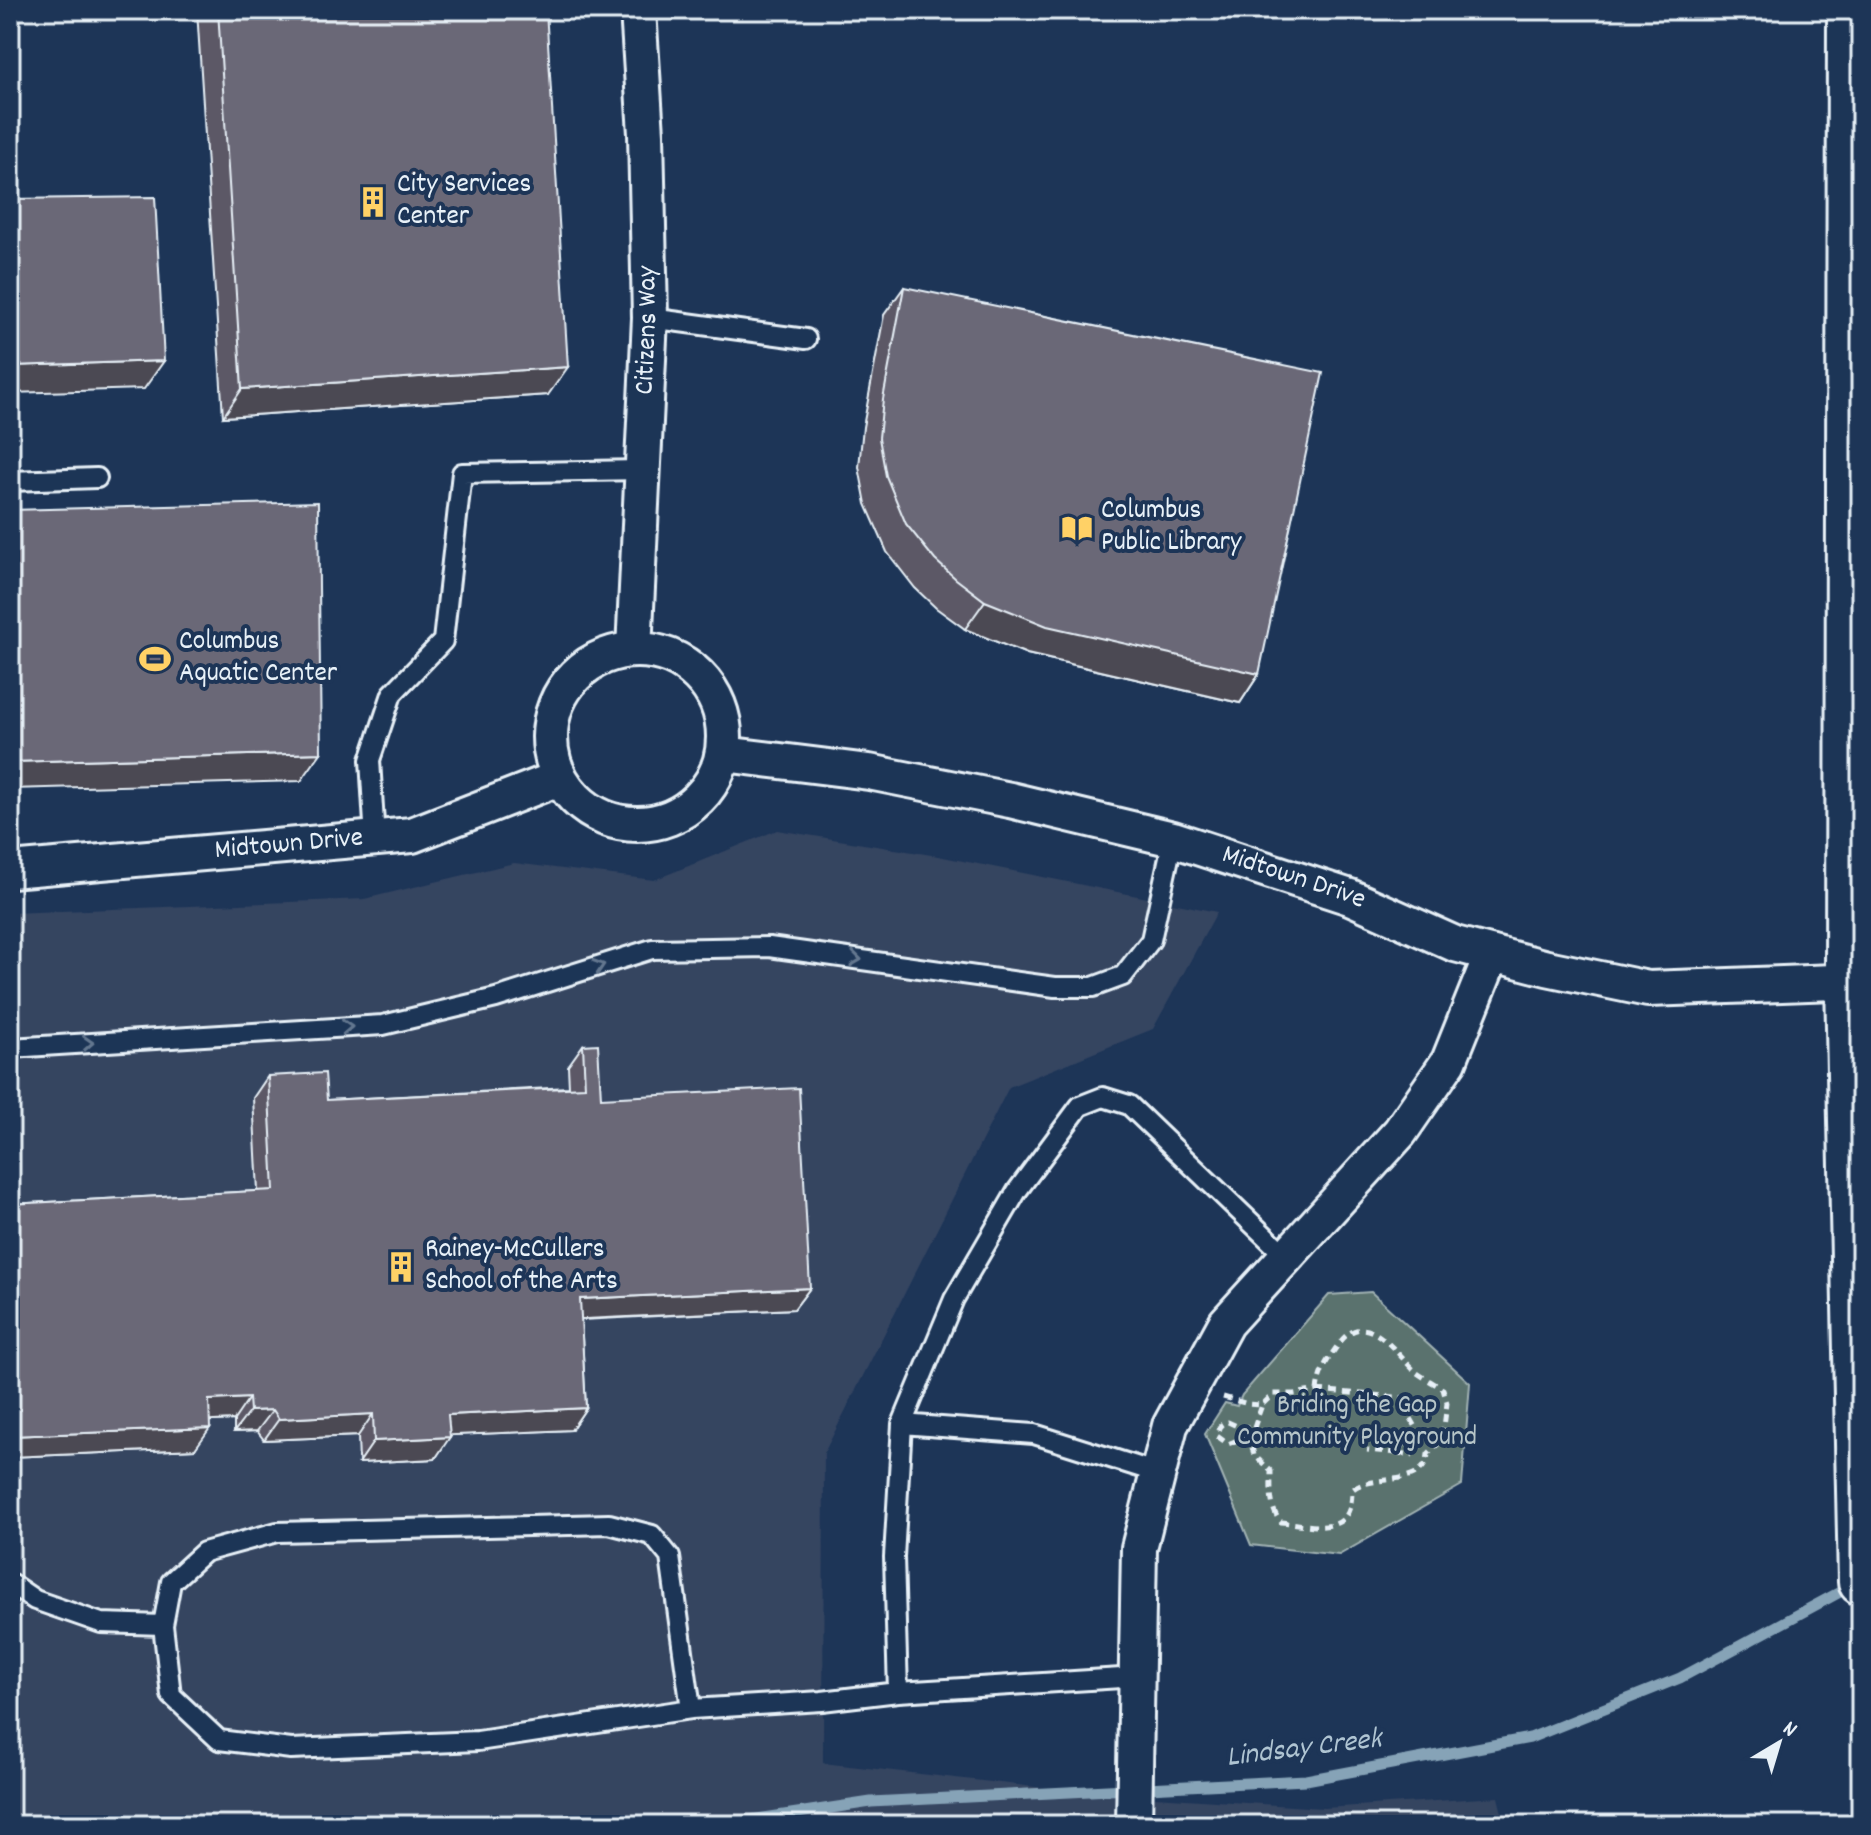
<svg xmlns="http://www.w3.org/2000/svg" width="1871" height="1835" viewBox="0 0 1871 1835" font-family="Dekko,sans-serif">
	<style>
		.built { fill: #344461 }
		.green { fill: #5a726e; stroke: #a1b2b3; stroke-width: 2 }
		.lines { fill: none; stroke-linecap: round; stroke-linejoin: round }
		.stream { stroke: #86a3b7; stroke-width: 11 }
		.lane-casing { stroke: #e8f1f8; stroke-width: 24 }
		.street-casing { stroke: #e8f1f8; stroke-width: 40 }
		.secondary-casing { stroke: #e8f1f8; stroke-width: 50 }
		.path { stroke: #e8f1f8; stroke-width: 5; stroke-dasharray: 8 6; stroke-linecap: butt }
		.lane { stroke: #1d3557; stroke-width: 18 }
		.street { stroke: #1d3557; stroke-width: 34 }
		.secondary { stroke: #1d3557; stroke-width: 44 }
		.wall { fill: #5c5966; stroke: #e8f1f8; stroke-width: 2 }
		.shaded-wall { fill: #4b4853; stroke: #e8f1f8; stroke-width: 2 }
		.building { fill: #6b6777; stroke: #e8f1f8; stroke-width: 2 }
		.oneway { stroke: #64778f }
		.labels { text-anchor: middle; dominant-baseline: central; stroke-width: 8; stroke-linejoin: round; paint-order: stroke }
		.poi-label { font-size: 28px; fill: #e8f1f8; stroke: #1d3557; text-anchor: start }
		.street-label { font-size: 28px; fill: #e8f1f8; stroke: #1d3557 }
		.park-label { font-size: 28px; fill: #b6c5c8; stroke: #1d3557 }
		.water-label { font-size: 30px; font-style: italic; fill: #afc4d2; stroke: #1d3557 }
	</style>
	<rect width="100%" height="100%" fill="#1d3557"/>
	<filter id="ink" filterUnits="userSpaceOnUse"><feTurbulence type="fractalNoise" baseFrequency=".0125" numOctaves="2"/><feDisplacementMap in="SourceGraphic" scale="16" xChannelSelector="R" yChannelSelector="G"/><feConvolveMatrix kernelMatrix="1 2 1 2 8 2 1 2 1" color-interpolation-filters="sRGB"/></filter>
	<g filter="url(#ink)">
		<!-- built -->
		<path class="built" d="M777,830L938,856L1217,912L1153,1029L1009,1087L824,1453L823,1763L1079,1792L1324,1808L1498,1797L1505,1825H10V913L364,899L514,863L654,880Z"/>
		<!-- green -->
		<path class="green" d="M1371,1292L1470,1383L1462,1485L1339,1555L1251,1545L1205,1434L1225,1403L1237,1406L1242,1395L1329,1295Z"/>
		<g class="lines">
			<!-- stream -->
			<path class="stream" d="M717,1825L871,1802L1306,1780L1530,1738L1680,1678L1853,1585"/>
			<defs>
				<path id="lane" d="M650,318L806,339
					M10,481L97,478
					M375,840L370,760L392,694L443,641L462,473L642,470
					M10,1048L383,1025L496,998L652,949L769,947L1055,987H1093L1123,976L1151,940L1173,839
					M1158,1473L1034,1434L902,1424L954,1299L1017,1191L1080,1106L1103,1097L1129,1105L1287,1257
					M10,1583L35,1600L101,1623L163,1625
					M898,1692L894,1557L902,1424
					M691,1709L670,1557L652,1535L609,1524L277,1532L204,1552L171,1582L163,1625L171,1695L219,1740L291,1749L478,1741L691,1709L822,1701L898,1692L1137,1677"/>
				<g id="street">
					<circle cx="637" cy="737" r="87"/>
					<path id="s1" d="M634,650L650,318L646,134L638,10"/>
					<path id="s2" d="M724,754L869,772L1010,800L1173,839L1350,897L1455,944L1547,968L1648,989L1861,981"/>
					<path id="s3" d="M10,870L412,835L559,778"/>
					<path d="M1134,1825L1139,1548L1170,1426L1226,1323L1400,1132L1449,1061L1492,954"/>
				</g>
				<path id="secondary" d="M1850,10L1848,981L1861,1582"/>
			</defs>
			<!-- lane casing -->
			<use href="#lane" class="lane-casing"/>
			<!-- street casing -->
			<use href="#street" class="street-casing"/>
			<!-- secondary casing -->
			<use href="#secondary" class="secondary-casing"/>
			<!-- path -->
			<path class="path" d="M1317,1390L1406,1398L1404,1406L1416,1427L1397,1453L1367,1450
				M1223,1397L1248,1404L1262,1405L1273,1394H1294L1317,1390C1320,1370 1327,1361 1338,1345C1366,1305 1393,1351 1416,1372C1424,1378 1434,1383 1443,1389L1447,1403L1443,1435L1441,1441L1428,1454C1425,1489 1371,1473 1352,1490C1352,1539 1315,1525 1281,1522C1269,1509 1271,1488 1271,1471L1254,1455L1250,1439L1262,1405
				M1250,1439H1240L1228,1444L1217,1436C1218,1427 1220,1424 1228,1422L1241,1428L1252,1426
				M1398,1453L1413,1455"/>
			<!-- lane -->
			<use href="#lane" class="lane"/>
			<!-- street -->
			<use href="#street" class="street"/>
			<!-- secondary -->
			<use href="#secondary" class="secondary"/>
		</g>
		<!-- wall -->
		<path class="wall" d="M197,10H546L548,395L223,417Z
			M904,287L1259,674L1240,703L1027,654L965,629L936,608L915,588L887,552L866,504L859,467L863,427L884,315Z
			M583,1045L601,1098L810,1288L794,1309L581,1320L586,1408L571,1430L450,1435L435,1459L359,1463L358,1436L264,1440L257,1431L234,1432V1420L210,1421L195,1449L10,1457V1204L258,1191L253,1098L268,1076L327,1100L569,1087L568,1066Z"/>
		<!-- shaded-wall -->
		<path class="shaded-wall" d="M164,361L144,389L10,393V366Z
			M568,367L548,395L223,417L242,389Z
			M985,601L1259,674L1240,703L1027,654L965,629Z
			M321,753L301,781L10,789V762Z
			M810,1288L794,1309L565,1320L580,1299Z
			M249,1398L234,1420L194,1422L209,1400Z
			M586,1408L571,1430L433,1436L448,1415Z
			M273,1410L257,1431L234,1432L250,1411Z
			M373,1414L358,1436L264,1440L279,1419Z
			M210,1428L195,1449L10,1457V1436Z
			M450,1437L435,1459L359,1463L374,1441Z"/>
		<!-- building -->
		<path class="building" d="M218,10H546L568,367L242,389Z
			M155,197L164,361L10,366V199Z
			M904,287L1323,373L1259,674L1047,626L985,601L956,579L935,560L906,524L886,476L879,438L883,399Z
			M318,502L321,753L10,762V510Z
			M598,1044L601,1098L799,1088L810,1288L580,1299L586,1408L448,1415L450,1437L374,1441L373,1414L279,1419L273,1410L250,1411L249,1398L209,1400L210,1428L10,1436V1204L274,1190L268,1076L325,1073L327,1100L585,1087L583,1045Z"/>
		<!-- one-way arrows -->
		<defs><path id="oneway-chevron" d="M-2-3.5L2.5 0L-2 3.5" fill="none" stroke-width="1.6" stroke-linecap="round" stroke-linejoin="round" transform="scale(2)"/></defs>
		<g class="oneway">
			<use href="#oneway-chevron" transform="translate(856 959) rotate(8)"/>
			<use href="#oneway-chevron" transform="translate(599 966) rotate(-18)"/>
			<use href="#oneway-chevron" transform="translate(347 1027) rotate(-3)"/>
			<use href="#oneway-chevron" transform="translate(88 1043) rotate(-3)"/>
		</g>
	</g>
	<!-- icons -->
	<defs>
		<symbol id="building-bare" viewBox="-9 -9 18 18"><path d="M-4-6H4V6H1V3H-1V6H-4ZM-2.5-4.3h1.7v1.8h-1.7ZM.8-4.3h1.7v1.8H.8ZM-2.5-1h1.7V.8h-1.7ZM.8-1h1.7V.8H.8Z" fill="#ffd166" stroke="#1d3557" stroke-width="2.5" paint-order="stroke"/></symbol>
		<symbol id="library-bare" viewBox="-9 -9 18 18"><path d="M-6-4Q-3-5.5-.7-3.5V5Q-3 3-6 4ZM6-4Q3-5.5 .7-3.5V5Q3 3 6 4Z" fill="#ffd166" stroke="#1d3557" stroke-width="2.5" paint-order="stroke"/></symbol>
		<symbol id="stadium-bare" viewBox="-9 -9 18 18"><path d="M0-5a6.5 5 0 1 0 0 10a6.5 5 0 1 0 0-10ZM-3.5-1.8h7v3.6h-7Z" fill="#ffd166" stroke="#1d3557" stroke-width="2.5" paint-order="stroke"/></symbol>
	</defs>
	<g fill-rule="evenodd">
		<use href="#building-bare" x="351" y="180" width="44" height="44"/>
		<use href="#library-bare" x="1055" y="506" width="44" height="44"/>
		<use href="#stadium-bare" x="133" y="637" width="44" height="44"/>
		<use href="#building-bare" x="379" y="1245" width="44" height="44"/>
	</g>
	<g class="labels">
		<!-- poi labels -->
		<g class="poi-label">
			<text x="397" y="186">City Services<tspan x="397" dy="32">Center</tspan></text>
			<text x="1101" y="512">Columbus<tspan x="1101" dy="32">Public Library</tspan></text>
			<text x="179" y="643">Columbus<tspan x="179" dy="32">Aquatic Center</tspan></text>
			<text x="425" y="1251">Rainey-McCullers<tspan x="425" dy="32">School of the Arts</tspan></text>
		</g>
		<!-- street labels -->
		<g class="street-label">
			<text stroke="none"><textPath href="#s1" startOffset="320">Citizens Way</textPath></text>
			<text stroke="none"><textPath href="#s3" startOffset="280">Midtown Drive</textPath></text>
			<text stroke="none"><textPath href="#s2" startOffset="584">Midtown Drive</textPath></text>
		</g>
		<!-- park labels -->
		<g class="park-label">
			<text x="1357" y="1407">Briding the Gap<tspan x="1357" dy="32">Community Playground</tspan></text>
		</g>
		<!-- water labels -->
		<g class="water-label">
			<text transform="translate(1304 1750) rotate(-7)">Lindsay Creek</text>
		</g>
	</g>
	<!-- margin -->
	<rect width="1871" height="1835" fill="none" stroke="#1d3557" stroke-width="40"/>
	<rect x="20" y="20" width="1831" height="1795" fill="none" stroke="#e8f1f8" stroke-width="3" filter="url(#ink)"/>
	<!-- north arrow -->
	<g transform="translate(1779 1743) rotate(38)" stroke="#1d3557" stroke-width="6" paint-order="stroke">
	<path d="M0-6L14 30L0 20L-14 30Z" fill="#e8f1f8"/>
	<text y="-12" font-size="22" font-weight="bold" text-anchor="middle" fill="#e8f1f8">N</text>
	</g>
</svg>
